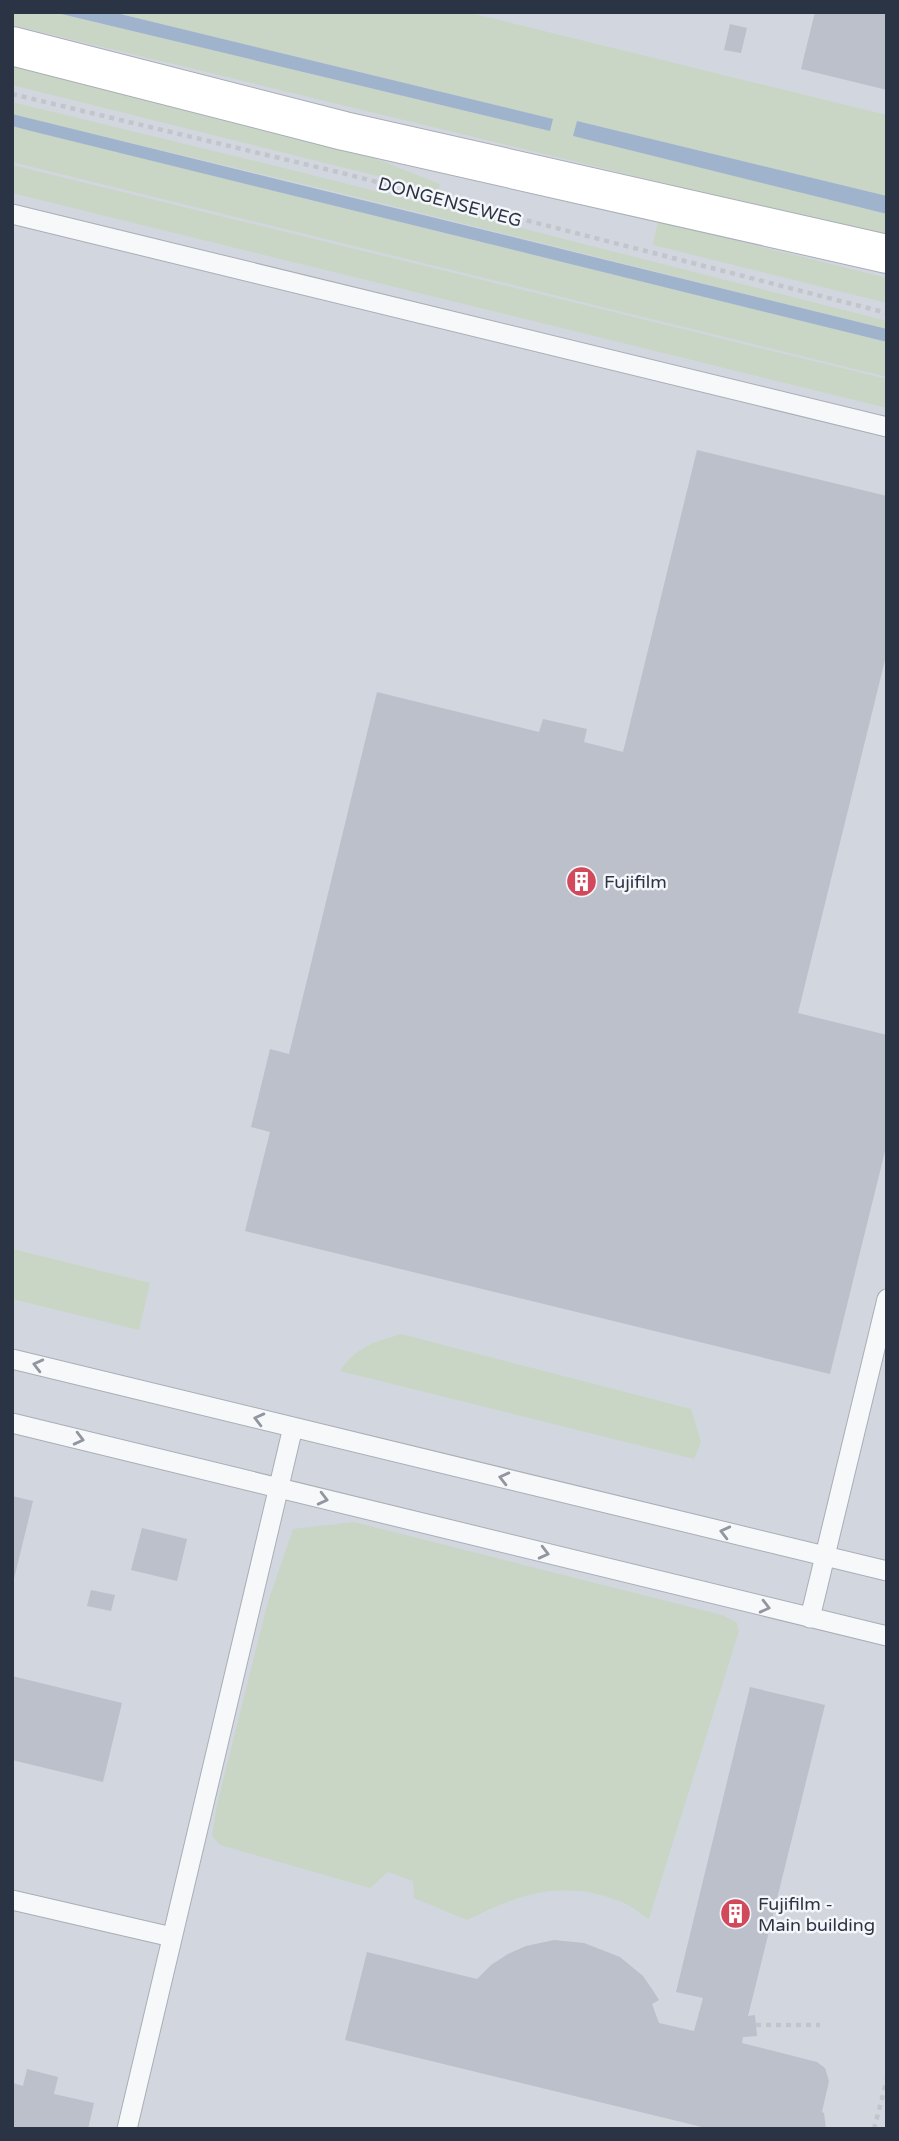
<svg xmlns="http://www.w3.org/2000/svg" width="899" height="2141" viewBox="0 0 899 2141" font-family="'Varela Round',sans-serif">
	<style>
		.built { fill: #d2d6de }
		.green { fill: #c9d6c5 }
		.water { fill: #9fb4cc }
		.building { fill: #bbc0ca }
		.lines { fill: none; stroke-linecap: round; stroke-linejoin: round }
		.lane-casing { stroke: #a9aeb7; stroke-width: 21 }
		.secondary-casing { stroke: #a9aeb7; stroke-width: 40 }
		.path { stroke: #c2c5cb; stroke-width: 4.5; stroke-dasharray: 5 5; stroke-linecap: butt }
		.lane { stroke: #f7f8fa; stroke-width: 19 }
		.secondary { stroke: #fff; stroke-width: 38 }
		.oneway { stroke: #9196a0 }
		.labels { text-anchor: middle; dominant-baseline: central; stroke-width: 5; stroke-linejoin: round; paint-order: stroke }
		.street-label { font-size: 18px; fill: #2b3445; stroke: #f4f6f9 }
		.poi-label { font-size: 18px; fill: #2b3445; stroke: #f4f6f9; text-anchor: start }
	</style>
	<rect width="100%" height="100%" fill="#e4e7ec"/>
	<!-- built -->
	<path class="built" d="M12,12H887V2129H12Z"/>
	<!-- green -->
	<path class="green" d="M12,12H53L550,131L552,119L112,12H466L887,115V196L577,121L574,136L887,214V237L12,25Z
		M12,64L374,158L440,184L438,191L12,85Z
		M12,102L288,169L887,321V329L332,191L47,123L12,114Z
		M12,126L887,342V377L12,162Z
		M12,165L887,379V408L12,193Z
		M658,221L887,278V303L653,245Z
		M12,1249L150,1283L139,1330L12,1299Z
		M401,1334L691,1409L701,1442L694,1459L340,1371C357,1346 373,1343 401,1334Z
		M354,1522L722,1615L737,1623L739,1631L649,1919C640,1913 631,1906 622,1902C563,1878 519,1894 467,1920L414,1898L413,1881L388,1872L370,1888L220,1845L212,1836L217,1805L267,1605L293,1529Z"/>
	<!-- water -->
	<path class="water" d="M53,12H112L553,119L550,131Z
		M12,114L887,329V342L31,131L12,126Z
		M577,121L887,196V214L573,136Z"/>
	<!-- building -->
	<path class="building" d="M815,12H887V90L801,69Z
		M730,24L747,28L741,53L724,50Z
		M697,450L887,496V652L798,1013L887,1035V1143L830,1374L245,1231L270,1132L251,1127L270,1049L289,1054L377,692L539,732L543,719L587,729L584,742L623,752Z
		M12,1496L33,1501L13,1583H12Z
		M142,1528L187,1539L177,1581L131,1570Z
		M91,1590L115,1595L111,1611L87,1606Z
		M12,1676L122,1703L103,1782L12,1760Z
		M750,1687L825,1705L748,2016L755,2015L757,2036L743,2037L742,2043L817,2062L825,2068L829,2081L822,2112L824,2113L826,2129H710L345,2040L367,1952L477,1979L491,1965L508,1954L526,1946L554,1940L584,1943L620,1957L643,1976L654,1992L659,2000L652,2004L659,2023L694,2031L703,1998L676,1992Z
		M27,2069L58,2077L54,2094L94,2103L88,2129H12V2087L13,2083L23,2086Z"/>
	<g class="lines">
		<defs>
			<path id="lane" d="M12,214L887,427
				M12,1359L887,1571
				M12,1423L887,1636
				M810,1618L887,1299
				M12,1900L172,1937
				M127,2129L293,1427"/>
			<path id="secondary" d="M12,46L344,131L887,254"/>
		</defs>
		<!-- lane casing -->
		<use href="#lane" class="lane-casing"/>
		<!-- secondary casing -->
		<use href="#secondary" class="secondary-casing"/>
		<!-- path -->
		<path class="path" d="M12,94L342,173L887,313
			M756,2025H820
			M874,2129L887,2079"/>
		<!-- lane -->
		<use href="#lane" class="lane"/>
		<!-- secondary -->
		<use href="#secondary" class="secondary"/>
	</g>
	<!-- one-way arrows -->
	<defs><path id="oneway-chevron" d="M-2-3.5L2.5 0L-2 3.5" fill="none" stroke-width="1.6" stroke-linecap="round" stroke-linejoin="round" transform="scale(1.75)"/></defs>
	<g class="oneway">
		<use href="#oneway-chevron" transform="translate(38 1365) rotate(-166)"/>
		<use href="#oneway-chevron" transform="translate(259 1419) rotate(-166)"/>
		<use href="#oneway-chevron" transform="translate(79 1439) rotate(14)"/>
		<use href="#oneway-chevron" transform="translate(504 1478) rotate(-166)"/>
		<use href="#oneway-chevron" transform="translate(323 1499) rotate(14)"/>
		<use href="#oneway-chevron" transform="translate(725 1532) rotate(-166)"/>
		<use href="#oneway-chevron" transform="translate(544 1553) rotate(14)"/>
		<use href="#oneway-chevron" transform="translate(765 1607) rotate(14)"/>
	</g>
	<!-- icons -->
	<defs>
		<symbol id="building-disc" viewBox="-11 -11 22 22"><circle r="9.5" fill="#d1495b" stroke="#f4f6f9"/><path d="M-4-6H4V6H1V3H-1V6H-4ZM-2.5-4.3h1.7v1.8h-1.7ZM.8-4.3h1.7v1.8H.8ZM-2.5-1h1.7V.8h-1.7ZM.8-1h1.7V.8H.8Z" fill="#fff"/></symbol>
	</defs>
	<g fill-rule="evenodd">
		<use href="#building-disc" x="564" y="864" width="35" height="35"/>
		<use href="#building-disc" x="718" y="1896" width="35" height="35"/>
	</g>
	<g class="labels">
		<!-- street labels -->
		<g class="street-label">
			<text transform="translate(450 202) rotate(15)">DONGENSEWEG</text>
		</g>
		<!-- poi labels -->
		<g class="poi-label">
			<text x="604" y="882">Fujifilm</text>
			<text x="758" y="1904">Fujifilm -<tspan x="758" dy="21">Main building</tspan></text>
		</g>
	</g>
	<!-- border -->
	<rect width="899" height="2141" fill="none" stroke="#2b3445" stroke-width="28"/>
</svg>
